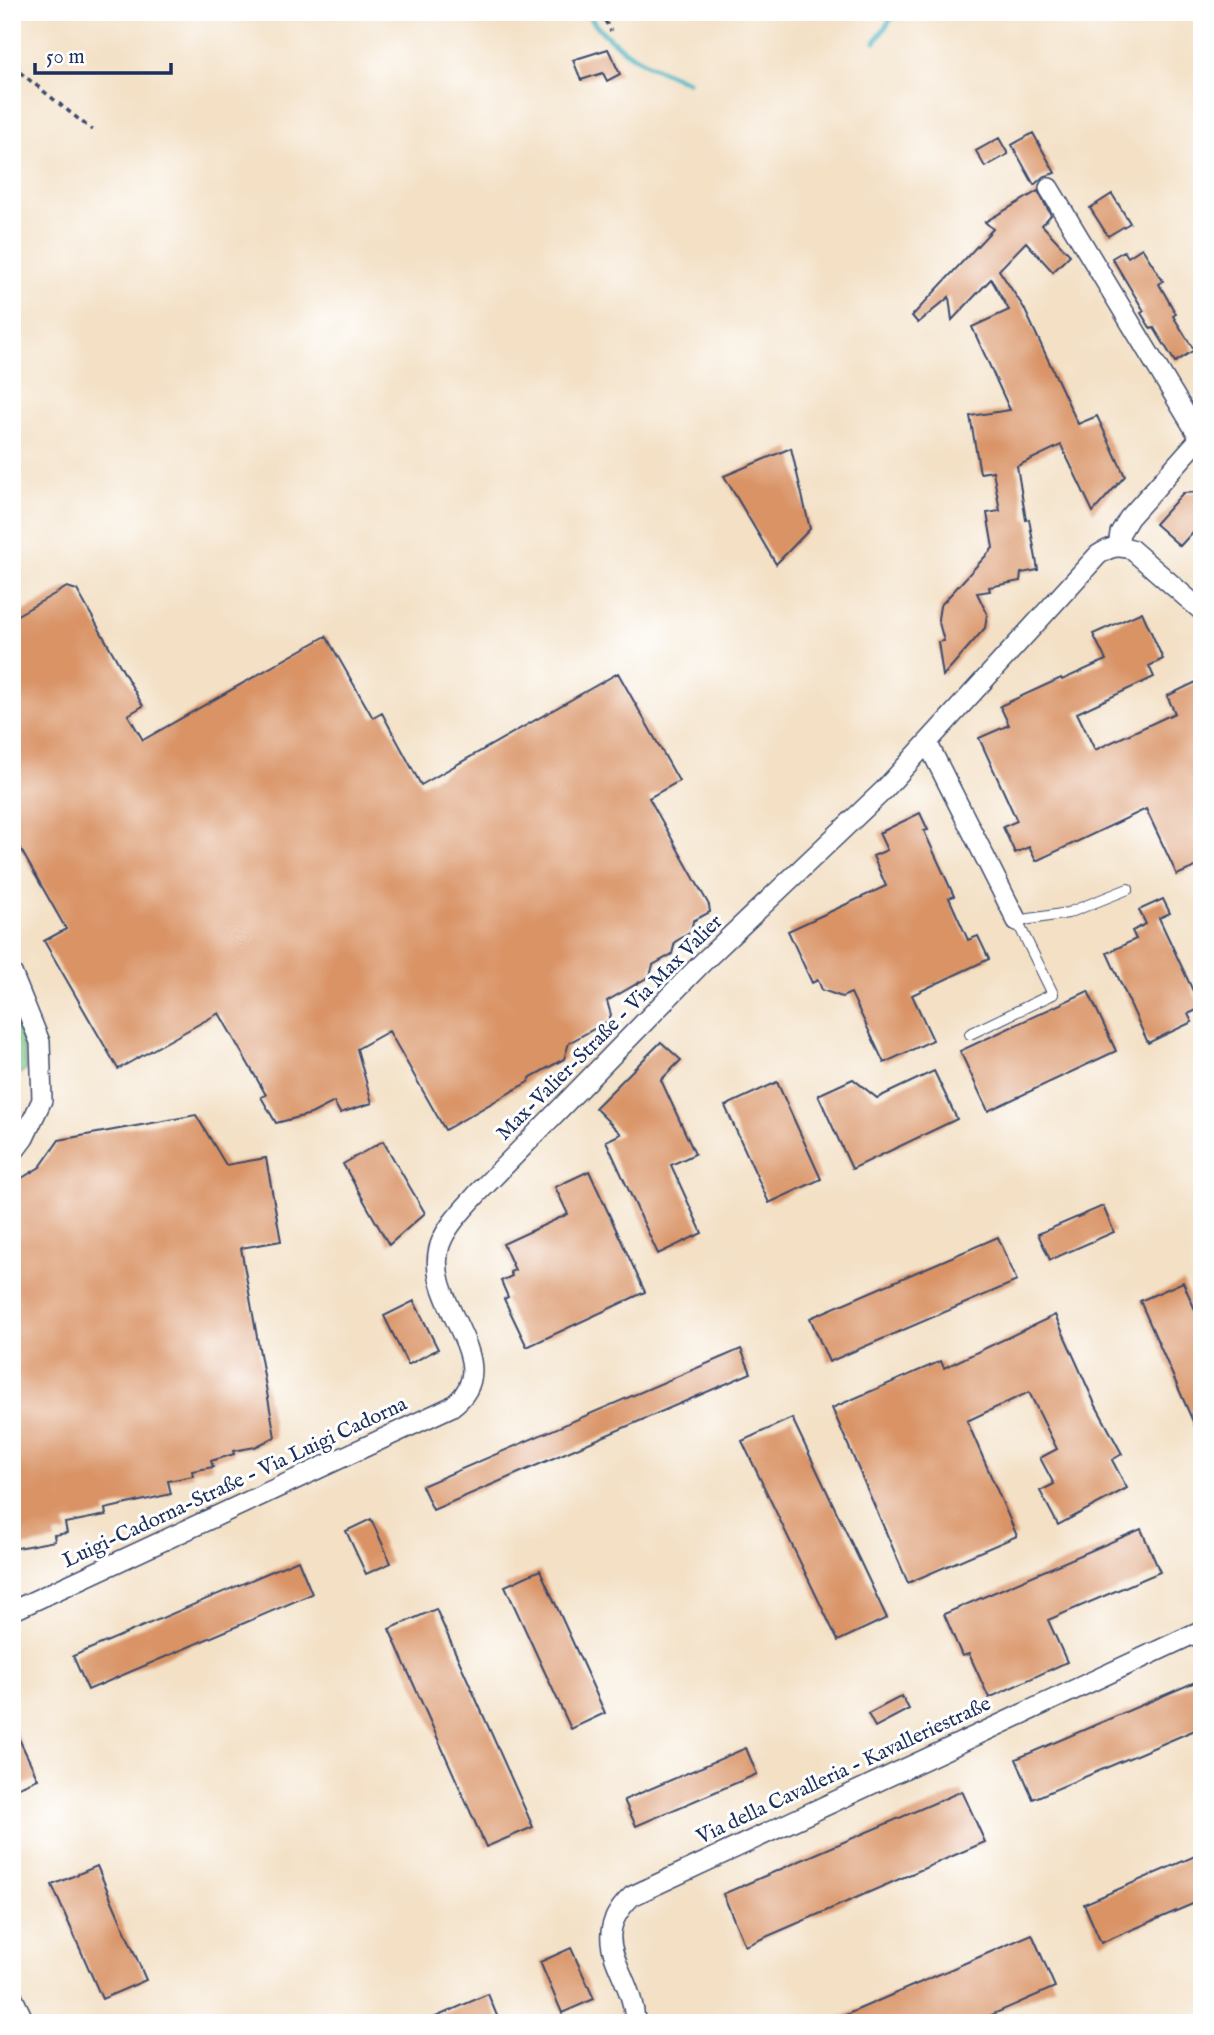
<svg xmlns="http://www.w3.org/2000/svg" width="1214" height="2035" viewBox="0 0 1214 2035" font-family="'IM FELL English',serif">
	<style>
		.green { fill: #80c884; stroke: #4e7c71; stroke-width: 2 }
		.lines { fill: none; stroke-linecap: round; stroke-linejoin: round }
		.stream { stroke: #43b1bf; stroke-width: 5 }
		.building { fill: #d99365 }
		.service-casing { stroke: #3b4a6d; stroke-width: 12 }
		.minor-casing { stroke: #3b4a6d; stroke-width: 22 }
		.path { stroke: #3b4a6d; stroke-width: 3.5; stroke-dasharray: 5 5; stroke-linecap: butt }
		.service { stroke: #fff; stroke-width: 10 }
		.minor { stroke: #fff; stroke-width: 19 }
		.labels { text-anchor: middle; dominant-baseline: central; stroke-width: 6; stroke-linejoin: round; paint-order: stroke }
		.street-label { font-size: 21px; fill: #1b2f5e; stroke: #fff }
	</style>
	<rect width="100%" height="100%" fill="#fff"/>
	<filter id="ink" filterUnits="userSpaceOnUse"><feTurbulence type="fractalNoise" baseFrequency=".0143" numOctaves="2"/><feDisplacementMap in="SourceGraphic" scale="14" xChannelSelector="R" yChannelSelector="G"/><feConvolveMatrix kernelMatrix="1 2 1 2 8 2 1 2 1" color-interpolation-filters="sRGB"/></filter>
	<filter id="wash" filterUnits="userSpaceOnUse"><feTurbulence type="fractalNoise" baseFrequency=".00686" numOctaves="4" result="noise"/><feDisplacementMap in="SourceGraphic" scale="28" xChannelSelector="R" yChannelSelector="G"/><feGaussianBlur stdDeviation="1.57" result="paint"/><feColorMatrix in="noise" values="0 0 0 0 0 0 0 0 0 0 0 0 0 0 0 0 0 1.4 0 .05"/><feComposite in="paint" operator="in"/></filter>
	<g filter="url(#wash)">
		<rect width="100%" height="100%" fill="#f3e0c5"/>
		<!-- green -->
		<path class="green" d="M12,1013L22,1041L27,1070L12,1077Z"/>
		<g class="lines">
			<!-- stream -->
			<path class="stream" d="M586,12C611,49 648,66 688,82
				M875,42L896,12"/>
		</g>
		<g id="blocks">
			<!-- building -->
			<path class="building" d="M608,49L620,74L607,81L603,73L581,80L573,60Z
				M1033,133L1055,173L1043,177L1034,185L1012,145Z
				M999,138L1008,154L985,167L976,151Z
				M1038,191L1051,215L1042,225L1070,255L1053,272L1026,242L999,270L1024,308L1078,424L1097,416L1125,476L1093,512L1061,445L1017,466L1026,520L1029,519L1038,570L1021,573L1020,581L989,587L990,591L977,593L987,614L985,628L943,676L938,642L944,641L938,619L940,606L993,548L987,513L1000,511L993,471L980,473L970,416L1010,410L972,327L1009,310L991,279L952,320L949,297L918,323L912,316L993,229L985,222Z
				M1112,194L1130,223L1108,236L1090,208Z
				M1142,248L1163,281L1159,284L1176,314L1173,316L1194,350L1175,362L1154,328L1151,329L1141,313L1144,311L1112,258L1124,251L1128,257Z
				M791,448L810,529L776,564L724,476Z
				M1202,492V522L1180,546L1155,524L1183,493Z
				M67,587L77,590L143,706L128,715L143,740L326,636L373,718L382,713L421,785L618,673L679,781L649,798L709,905L710,912L693,921L691,932L675,942L672,954L653,965L650,976L607,1001L611,1015L608,1021L569,1043L564,1059L531,1077L528,1082L445,1130L389,1031L357,1049L372,1103L340,1113L334,1102L311,1114L276,1123L261,1097L266,1095L219,1013L118,1069L44,941L66,929L12,834V618Z
				M1142,612L1163,659L1149,666L1154,677L1077,713L1095,750L1175,713L1167,696L1198,681L1202,689V864L1177,875L1146,809L1036,861L1029,847L1015,853L1003,827L1017,821L979,738L1009,725L1000,706L1061,678L1062,680L1106,660L1093,634Z
				M920,813L928,830L924,831L954,896L949,898L968,940L978,936L989,959L912,995L933,1040L884,1063L851,993L842,997L822,990L818,980L812,983L788,931L886,886L873,856L887,850L879,833Z
				M1163,899L1170,913L1159,918L1201,1008L1188,1014L1192,1022L1148,1043L1107,953L1136,939L1132,931L1146,924L1139,910Z
				M1088,991L1116,1051L988,1111L960,1051Z
				M661,1042L681,1060L661,1080L695,1154L671,1165L702,1233L658,1254L606,1141L621,1134L595,1108Z
				M934,1071L957,1119L852,1169L818,1095L853,1079L877,1098Z
				M777,1082L821,1179L769,1203L725,1106Z
				M196,1115L226,1165L266,1158L281,1241L241,1248L275,1437L255,1447L233,1451L234,1454L211,1461L213,1467L192,1471L193,1476L168,1481L171,1494L105,1509L106,1515L65,1523L67,1533L54,1535L55,1541L12,1549V1184L40,1167L59,1140Z
				M383,1141L425,1213L389,1245L343,1164Z
				M589,1171L645,1292L527,1347L504,1299L508,1297L501,1281L512,1276L510,1272L515,1270L503,1244L568,1214L555,1187Z
				M1103,1206L1114,1232L1050,1260L1038,1234Z
				M998,1237L1017,1281L829,1362L810,1318Z
				M1183,1282L1202,1326V1442L1140,1301Z
				M414,1301L438,1349L408,1365L384,1316Z
				M1055,1315L1095,1404L1122,1454L1112,1460L1127,1488L1058,1525L1040,1491L1054,1484L1040,1458L1057,1449L1029,1392L967,1421L1017,1536L908,1583L832,1408L941,1361L944,1368Z
				M741,1349L751,1373L433,1510L422,1486Z
				M792,1418L887,1618L838,1641L742,1441Z
				M371,1519L391,1563L366,1574L346,1531Z
				M1141,1529L1160,1572L1048,1620L1067,1662L989,1698L969,1654L962,1656L944,1614Z
				M298,1560L312,1594L88,1690L73,1656Z
				M540,1570L605,1713L571,1729L505,1586Z
				M436,1609L533,1827L486,1847L389,1629Z
				M1202,1679V1727L1033,1799L1016,1759Z
				M902,1696L909,1709L875,1727L868,1714Z
				M12,1724L38,1779L12,1790Z
				M746,1748L757,1774L636,1826L624,1800Z
				M962,1791L985,1842L745,1946L723,1894Z
				M1202,1853V1900L1101,1943L1084,1904Z
				M97,1866L146,1980L102,1999L52,1885Z
				M1032,1934L1055,1987L973,2023H827Z
				M571,1948L594,1999L562,2013L540,1962Z
				M488,1994L500,2023H422Z"/>
		</g>
	</g>
	<g filter="url(#ink)">
		<use href="#blocks" fill-opacity="0" stroke="#3b4a6d" stroke-width="2"/>
		<g class="lines">
			<defs>
				<path id="service" d="M970,1034L1053,994L1017,921L1068,913L1128,889"/>
				<path id="minor" d="M1049,188L1200,438
					M1118,546L1120,533L1129,518L1202,436
					M928,744L1017,921
					M12,973L40,1042L42,1100L24,1138L12,1154
					M12,1611L451,1407C511,1364 421,1303 440,1245C447,1225 464,1209 478,1193L701,964L884,790L1098,555C1110,547 1117,545 1131,549L1202,611
					M12,1996L25,2023
					M635,2023C634,1971 583,1942 632,1896L1202,1630"/>
			</defs>
			<!-- service casing -->
			<use href="#service" class="service-casing"/>
			<!-- minor casing -->
			<use href="#minor" class="minor-casing"/>
			<!-- path -->
			<path class="path" d="M600,12L611,31
				M12,66L92,130"/>
			<!-- service -->
			<use href="#service" class="service"/>
			<!-- minor -->
			<use href="#minor" class="minor"/>
		</g>
	</g>
	<g class="labels">
		<!-- street labels -->
		<g class="street-label">
			<text transform="translate(610 1028) rotate(-45)">Max-Valier-Straße - Via Max Valier</text>
			<text transform="translate(235 1483) rotate(-25)">Luigi-Cadorna-Straße - Via Luigi Cadorna</text>
			<text transform="translate(844 1771) rotate(-25)">Via della Cavalleria - Kavalleriestraße</text>
		</g>
	</g>
	<!-- margin -->
	<rect width="1214" height="2035" fill="none" stroke="#fff" stroke-width="42"/>
	<!-- scale -->
	<path d="M35 63v10h136v-10" fill="none" stroke="#1b2f5e" stroke-width="3.5"/>
	<text x="46" y="63" font-size="21" fill="#1b2f5e" stroke="#ffffff" stroke-width="5" paint-order="stroke">50 m</text>
</svg>
